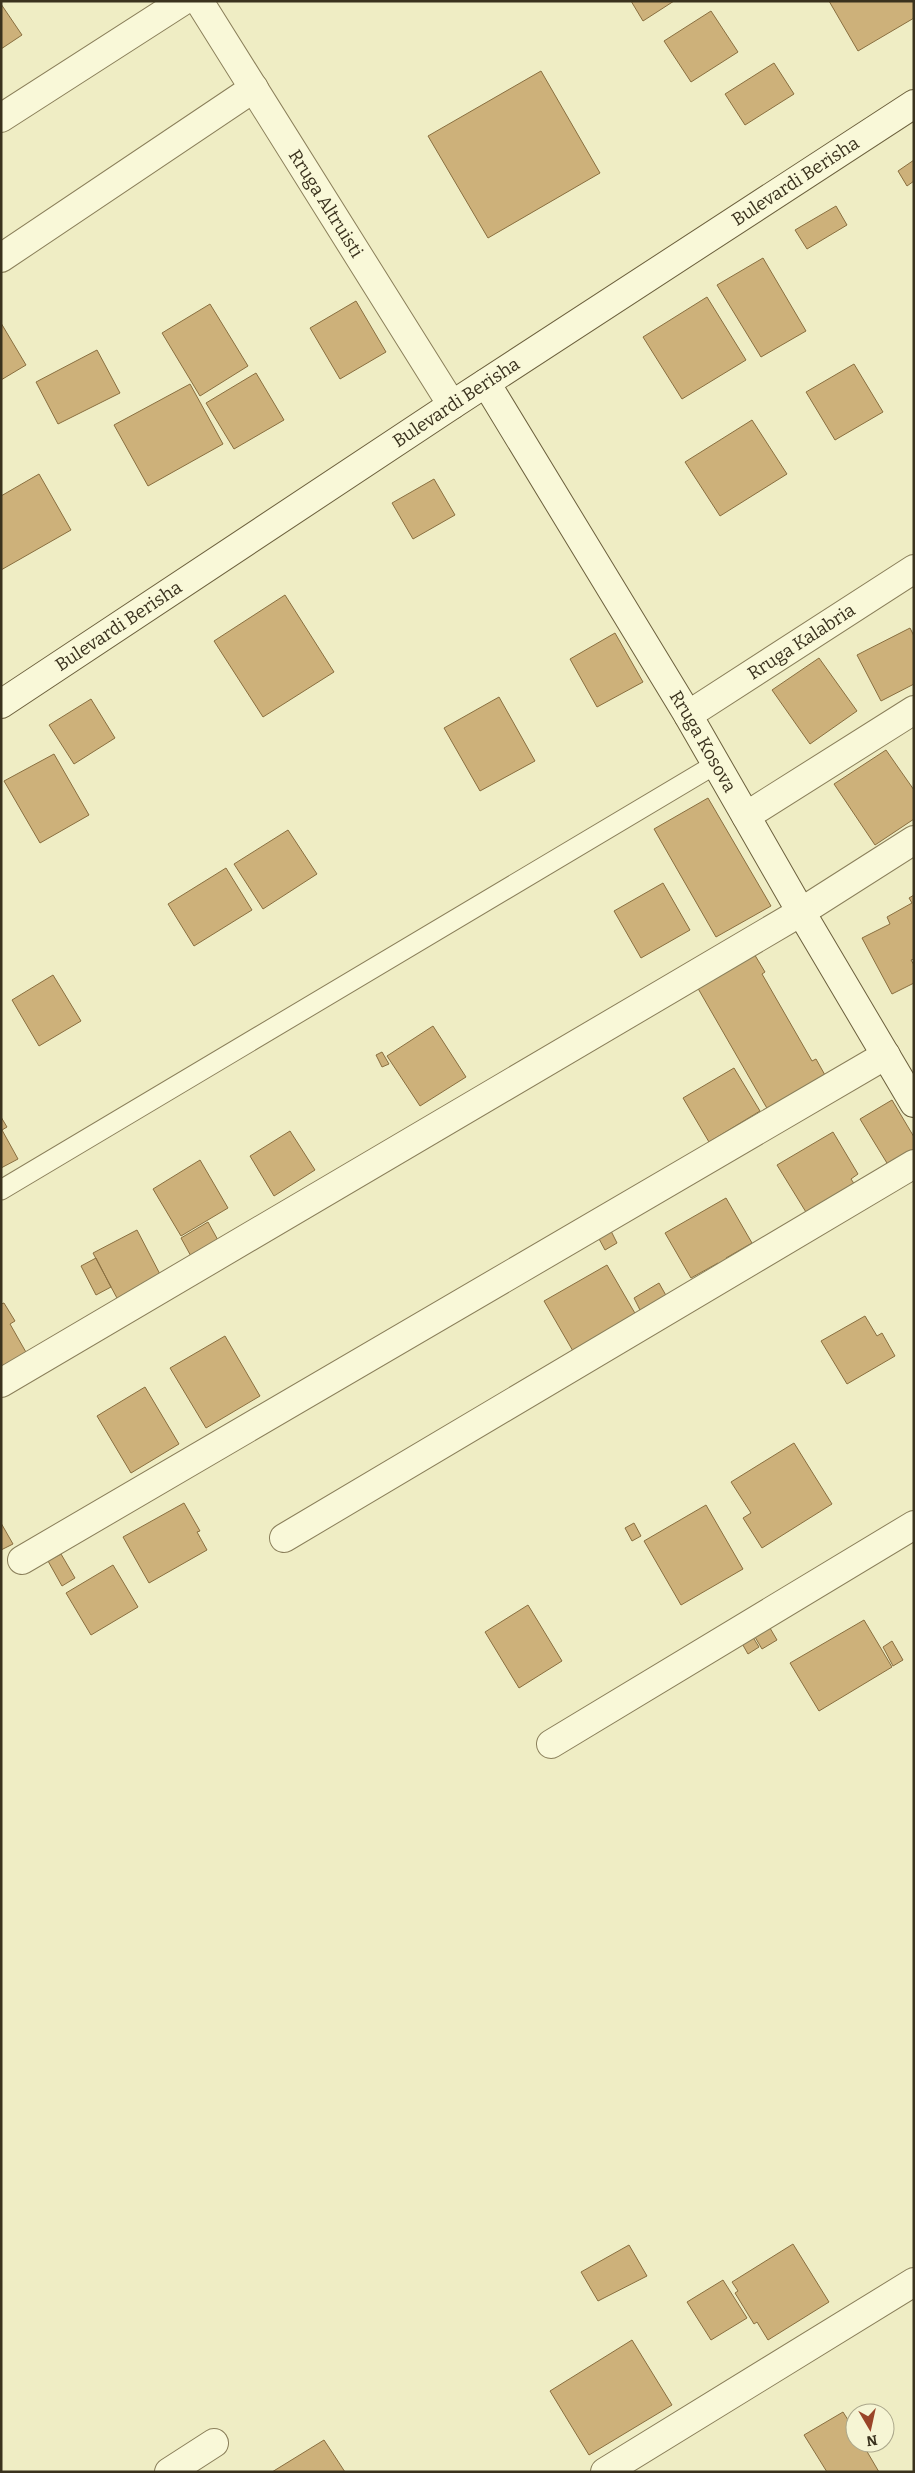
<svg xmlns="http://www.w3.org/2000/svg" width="915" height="2473" viewBox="0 0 915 2473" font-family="Bitter,serif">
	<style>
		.building { fill: #cdb17a; stroke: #896f40 }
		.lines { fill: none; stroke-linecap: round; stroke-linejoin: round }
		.lane-casing { stroke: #8a7f5a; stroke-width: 21 }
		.street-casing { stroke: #8a7f5a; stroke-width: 30 }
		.secondary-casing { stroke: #6c603d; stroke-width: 30 }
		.lane { stroke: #f9f8d8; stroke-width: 19 }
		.street { stroke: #f9f8d8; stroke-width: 28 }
		.secondary { stroke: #f9f8d8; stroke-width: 28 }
		.labels { text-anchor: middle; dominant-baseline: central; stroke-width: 5; stroke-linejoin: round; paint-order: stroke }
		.street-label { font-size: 18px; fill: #3a321e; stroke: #f6f5d4 }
	</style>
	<rect width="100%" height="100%" fill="#efedc4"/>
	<!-- building -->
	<path class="building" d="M631,1H674L643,21Z
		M829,1H914V18L858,51Z
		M1,4L22,35L1,49Z
		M711,11L738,52L691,82L664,41Z
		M774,63L794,94L745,125L725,94Z
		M541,71L600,173L488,238L428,136Z
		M914,160V181L907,186L898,171Z
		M836,206L847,225L807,249L795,230Z
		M763,258L806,331L761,357L717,285Z
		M707,297L746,360L682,399L643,337Z
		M356,301L386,352L340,379L310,328Z
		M210,304L248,366L200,396L162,333Z
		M1,323L26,365L1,380Z
		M97,350L120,393L58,424L36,382Z
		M854,364L883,412L835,440L806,392Z
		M256,373L284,420L234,449L206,403Z
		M190,384L223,444L148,486L114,425Z
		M752,420L787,474L720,516L685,462Z
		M39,474L71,530L1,570V496Z
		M434,479L455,515L413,539L392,503Z
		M285,595L334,672L263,717L214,641Z
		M910,628L914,636V684L881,701L857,655Z
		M615,633L643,682L597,707L570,659Z
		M819,658L857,711L810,744L772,690Z
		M499,697L535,761L480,791L444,728Z
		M91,699L115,738L74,764L49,725Z
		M886,750L914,790V819L875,845L834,784Z
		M54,754L89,815L40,843L4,781Z
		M708,798L771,906L716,937L654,829Z
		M288,830L317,874L263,909L234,864Z
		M226,868L252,910L194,946L168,904Z
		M663,883L690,930L641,958L614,911Z
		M914,895V959L911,960L914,965V983L892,994L862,938L890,924L887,917L912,903L909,898Z
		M753,952L765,972L762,974L812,1061L816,1059L830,1084L772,1117L696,985Z
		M53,975L81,1021L39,1046L12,1000Z
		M433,1026L466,1077L420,1106L387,1056Z
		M382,1052L389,1064L382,1067L376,1055Z
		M734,1068L760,1111L709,1142L683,1098Z
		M892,1100L914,1137V1154L890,1168L860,1119Z
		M1,1117L7,1127L2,1130L18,1159L1,1168Z
		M290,1131L315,1170L274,1196L250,1156Z
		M833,1132L858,1174L851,1179L857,1188L809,1217L777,1165Z
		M200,1160L228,1208L181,1236L153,1189Z
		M726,1198L752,1243L726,1258L728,1261L720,1265L718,1263L691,1278L665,1233Z
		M208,1222L219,1242L192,1258L181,1238Z
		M137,1230L162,1278L118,1300L93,1253Z
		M611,1231L617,1243L605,1250L598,1237Z
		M96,1258L111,1287L96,1295L81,1266Z
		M607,1265L636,1315L573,1351L544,1301Z
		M659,1283L668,1299L642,1314L634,1298Z
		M4,1303L15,1321L10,1324L27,1354L1,1369V1304Z
		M865,1316L877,1336L882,1333L895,1356L847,1384L821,1341Z
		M225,1336L260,1396L206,1428L170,1368Z
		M145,1387L179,1444L131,1473L97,1416Z
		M794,1443L832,1504L762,1548L743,1518L751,1513L731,1482Z
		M184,1503L200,1531L197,1532L207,1550L149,1583L123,1537Z
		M706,1505L743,1569L681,1605L644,1541Z
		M1,1523L13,1544L1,1550Z
		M634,1523L641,1536L632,1541L625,1528Z
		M61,1554L75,1578L62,1586L48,1561Z
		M113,1565L138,1607L91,1635L66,1593Z
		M528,1605L562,1661L519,1688L485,1632Z
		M864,1620L892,1667L819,1711L790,1663Z
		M767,1623L777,1640L762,1649L752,1632Z
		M751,1634L759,1647L748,1654L740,1640Z
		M892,1641L903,1660L893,1666L883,1647Z
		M793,2244L829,2302L768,2340L757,2322L754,2324L735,2293L738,2291L732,2282Z
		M629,2245L647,2276L598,2301L581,2272Z
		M723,2280L747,2318L711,2340L687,2302Z
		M632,2340L672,2405L589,2455L550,2391Z
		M843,2412L855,2431V2443H862L879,2472H827L804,2435Z
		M324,2440L345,2472H272Z"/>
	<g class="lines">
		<defs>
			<path id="lane" d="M1,1190L716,764"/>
			<g id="street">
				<path id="s1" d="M199,1L452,405"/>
				<path d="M1,118L183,1"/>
				<path d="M1,258L254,88"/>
				<path id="s2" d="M688,715L914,569"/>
				<path d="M746,816L914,710"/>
				<path d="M1,1383L801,912L914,840"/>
				<path d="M284,1538L914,1164"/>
				<path d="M22,1560L886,1055"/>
				<path d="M551,1744L914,1525"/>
				<path d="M169,2472L214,2443"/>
				<path d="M605,2472L914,2282"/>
			</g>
			<g id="secondary">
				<path id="s3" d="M486,383L688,715L801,912L914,1103"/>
				<path id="s4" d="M1,704L452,405L914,104"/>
			</g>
		</defs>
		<!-- lane casing -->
		<use href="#lane" class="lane-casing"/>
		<!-- street casing -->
		<use href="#street" class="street-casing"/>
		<!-- secondary casing -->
		<use href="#secondary" class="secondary-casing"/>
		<!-- lane -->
		<use href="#lane" class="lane"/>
		<!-- street -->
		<use href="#street" class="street"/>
		<!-- secondary -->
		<use href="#secondary" class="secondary"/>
	</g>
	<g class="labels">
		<!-- street labels -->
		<g class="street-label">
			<text stroke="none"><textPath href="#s4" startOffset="951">Bulevardi Berisha</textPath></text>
			<text stroke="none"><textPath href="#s1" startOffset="239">Rruga Altruisti</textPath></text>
			<text stroke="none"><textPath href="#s4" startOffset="546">Bulevardi Berisha</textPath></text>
			<text stroke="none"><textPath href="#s4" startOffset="141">Bulevardi Berisha</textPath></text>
			<text stroke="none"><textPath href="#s2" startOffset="135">Rruga Kalabria</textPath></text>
			<text stroke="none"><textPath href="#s3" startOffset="419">Rruga Kosova</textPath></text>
		</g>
	</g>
	<!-- border -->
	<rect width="915" height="2473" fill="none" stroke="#3a321e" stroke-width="5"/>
	<!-- north arrow -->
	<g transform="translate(870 2428) rotate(171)"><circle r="24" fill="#f6f5d4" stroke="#aba78b"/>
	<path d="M0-4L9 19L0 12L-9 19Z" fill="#9a4529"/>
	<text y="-8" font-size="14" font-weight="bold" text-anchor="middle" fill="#3a321e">N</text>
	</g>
</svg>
